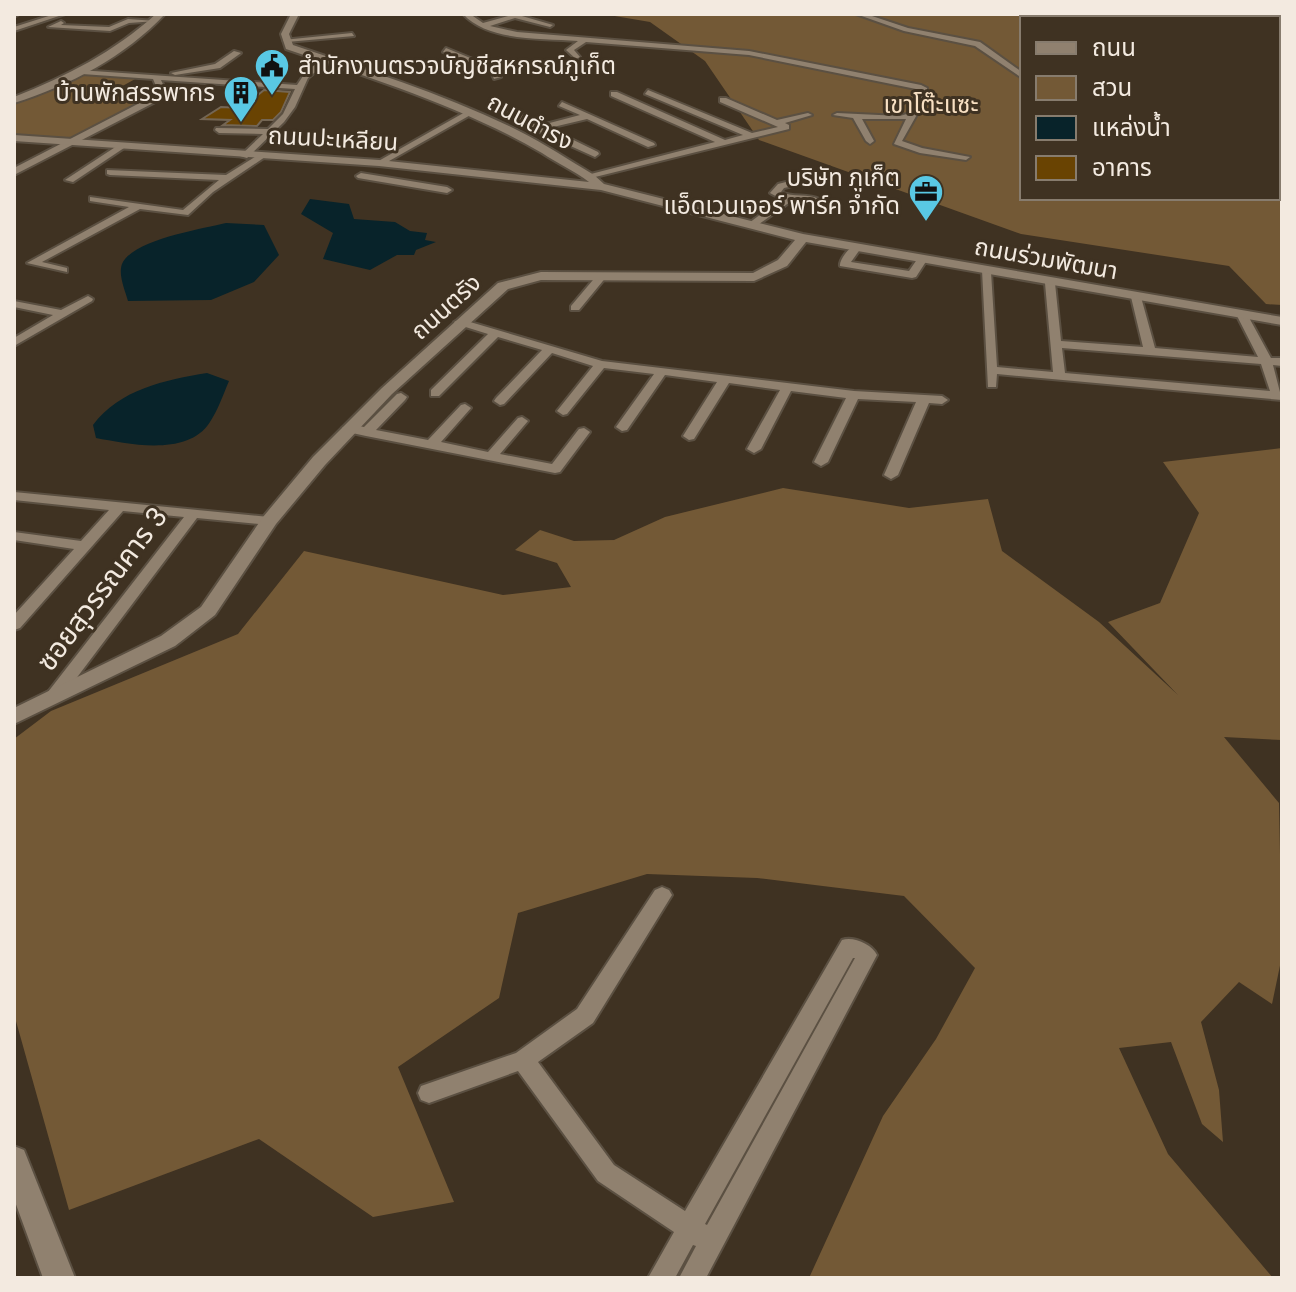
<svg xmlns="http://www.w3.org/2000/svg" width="1296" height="1292" viewBox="0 0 1296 1292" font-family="Roboto,'Noto Sans Thai',sans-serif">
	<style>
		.green { fill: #735936; fill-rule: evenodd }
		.water { fill: #08232a }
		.building { fill: #694302; stroke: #746654; stroke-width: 2 }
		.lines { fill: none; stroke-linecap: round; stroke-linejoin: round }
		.minor-casing { stroke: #5b5042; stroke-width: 4 }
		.tertiary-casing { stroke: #5b5042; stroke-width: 4 }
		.minor { fill: #90816f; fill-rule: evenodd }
		.tertiary { fill: #90816f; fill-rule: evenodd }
		.labels { text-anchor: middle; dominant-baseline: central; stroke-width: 6; stroke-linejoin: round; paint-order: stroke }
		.far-poi-label { font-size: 24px; fill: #f3eae0; stroke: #3f3222; text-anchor: end }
		.far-park-label { font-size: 24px; fill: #f8e0c3; stroke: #3f3222 }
		.far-street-label { font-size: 24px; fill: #f3eae0; stroke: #3f3222 }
		.street-label { font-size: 28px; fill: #f3eae0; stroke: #3f3222 }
	</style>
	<rect width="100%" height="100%" fill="#3f3222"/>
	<!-- green -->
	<path class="green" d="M603,14H1282V305L1266,304L1229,266L1021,234L759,140L705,61L650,22ZM1022,18H1278V198H1022Z
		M85,73L137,78L108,94L148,100L66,140L14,135V101Z
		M1282,448V740L1224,737L1279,803L1282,956L1272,1004L1239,982L1201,1022L1219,1090L1223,1142L1202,1124L1171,1042L1119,1048L1168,1154L1273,1278H809L883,1116L936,1039L975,968L904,896L757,878L647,874L518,913L499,998L398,1067L454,1202L373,1217L259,1139L69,1210L14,1014V739L51,711L238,634L304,551L503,595L571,587L557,563L515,550L540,530L574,541L614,540L665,517L783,488L909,508L988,499L1002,551L1099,622L1178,695L1108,622L1160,603L1199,513L1163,462Z"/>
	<!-- water -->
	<path class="water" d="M310,199L349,204L354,219L395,222L410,231L427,233L425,240L436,242L416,250L414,255H397L370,270L323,259L333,233L301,214Z
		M226,223L264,225L279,255L254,282L211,300L128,301C125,290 118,275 122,264C132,240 201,229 226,223Z
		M207,373L229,381C223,395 218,410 210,422C188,457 128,444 96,438L93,425C120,389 165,380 207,373Z"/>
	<!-- building -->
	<path class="building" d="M264,90L290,92L281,112L273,120H262L257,126L223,125L230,120L202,119L221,107L242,108Z"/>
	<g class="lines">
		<defs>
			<path id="minor" d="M14,14H19L14,17Z
				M55,14H65L14,31V27Z
				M463,14H470L483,23L515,14L553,25L550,27L515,18L490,26L517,32L749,51L921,85L927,88L928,95L902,141L922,148L970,157L966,160L920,153L894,144L906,119H862L874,141L870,144L866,141L853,118L833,115L837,113L900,116L910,113L920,91L916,89L749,55L586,42L574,50L580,57L576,59L566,50L578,41C542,38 489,42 463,14Z
				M856,14H866L908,28L980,42L1022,72V78L975,46L904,31Z
				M1139,14H1146L1150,18H1143Z
				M128,19L156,21L129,23L110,31L48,27L61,21L64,23L61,25L109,27Z
				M352,33L354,36L287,42L283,40Z
				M446,48L497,69L501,77L494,79L491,72L443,52Z
				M234,51L241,53L220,68L175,75L171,73L215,64Z
				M326,58L330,60L308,78L295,107L284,122L247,158L240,156L263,134L219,133L215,130L216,128L268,129L283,114L295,89L161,80L167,93L163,98L14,175V168L159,93L153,79L82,74L79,70L297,85L307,70Z
				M648,90L752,133L778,127L720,102V98H726L777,120L808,113L812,115L785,123L789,125V129L587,179V175L715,142L611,96V92H617L725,140L743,135L645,94Z
				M562,102L654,143L655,145L648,147L587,119L549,128L598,152L599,154L595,157L535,130L508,113L515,111L542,125L580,115L559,106Z
				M467,111L474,113L382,165L375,163Z
				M1278,128L1282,130V136L1278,134Z
				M120,144L127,146L73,182L65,180Z
				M258,155L265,157L213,192L188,215L140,209L42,262L67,268V272L27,263L129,207L90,201V197L183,210L219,180L110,175L107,174V170L226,175Z
				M361,173L447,187L452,190L447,193L358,178L356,176Z
				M790,181L793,182V186L784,188L781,192C793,198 808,193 819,199L814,202H790L755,227H749V223L781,199L770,193L778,184Z
				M1278,181L1282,182V188L1278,187Z
				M856,245L861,248L851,262L909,271L918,258L927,260L916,277L912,278L840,266C839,260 849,247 856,245Z
				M982,270L991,272L997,367L1053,372L1045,283L1050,280L1055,283L1061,341L1143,347L1131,297L1136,294L1141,297L1155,348L1258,357L1236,314L1246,312L1271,358H1282V366L1273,365L1282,400L997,374L996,387H988ZM1062,348L1261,364L1270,391L1065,373Z
				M598,274L607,276L579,310H571V306Z
				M88,296L93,299L92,301L14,346V338L53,315L14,307V301L61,310Z
				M460,319L602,361L854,391L942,396L948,400L942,404L929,403L898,475L891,479L884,475L916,402L858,399L828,462L821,466L814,462L846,398L791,391L761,449L754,453L747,449L780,390L729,383L694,439L689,440L683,436L717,382L665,375L627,430L622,431L616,427L654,374L604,368L567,414L563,415L557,411L593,366L552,353L504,404L500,405L494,401L496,398L542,350L498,337L439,396H431V390L488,334L456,324L454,322Z
				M401,393L407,397L405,400L376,430L428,440L461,405L465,404L471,408L441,442L488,452L518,418L522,417L528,421L500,454L552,464L579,429L584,428L590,432L560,472L555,473L366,436L343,431L342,428L348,424L364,427L397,394Z
				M14,492L269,517L276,521L269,525L197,518L60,700H48L46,696L48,692L184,517L123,511L20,628L14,630V615L74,549L14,540V532L81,541L109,510L14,500Z
				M662,887L669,890L672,895L593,1023L538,1062L614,1165L685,1211L842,940C853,936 872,944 877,955L706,1278H679L696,1246L693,1245L675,1278H648L674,1232L598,1181L518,1071L429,1103L421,1100L418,1093L421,1086L516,1053L577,1009L655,890ZM853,958H855L707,1225L705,1224Z"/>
			<path id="tertiary" d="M156,14H165C126,56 69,86 14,103V97C67,76 114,52 156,14Z
				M291,14H299L289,34L293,45C369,71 447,95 519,131C545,144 569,160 594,175L604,184L803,234L1282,317V325L806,242L787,266L754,281L541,280L508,289L392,394L325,465L276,524L215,615L175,646L14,724V708L161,636L201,607L263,517L313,457L382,388L498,283L541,272L753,273L778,260L795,240L601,190L379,166L14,141V135L379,160L589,182C575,171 557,163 542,153C461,106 373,79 286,49L281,34Z
				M14,1146L24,1150L75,1278H43L14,1199Z"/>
		</defs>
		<!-- minor casing -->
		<use href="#minor" class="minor-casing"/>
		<!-- tertiary casing -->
		<use href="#tertiary" class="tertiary-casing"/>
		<!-- minor -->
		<use href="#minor" class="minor"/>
		<!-- tertiary -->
		<use href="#tertiary" class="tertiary"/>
	</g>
	<!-- icons -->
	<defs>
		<symbol id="civic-pin" viewBox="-11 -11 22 30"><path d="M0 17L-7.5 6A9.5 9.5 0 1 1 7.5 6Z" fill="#59c8e4" stroke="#3f3222"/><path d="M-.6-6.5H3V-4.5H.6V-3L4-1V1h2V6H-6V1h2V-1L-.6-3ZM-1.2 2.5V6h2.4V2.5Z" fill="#111"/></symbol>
		<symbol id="building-pin" viewBox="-11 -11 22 30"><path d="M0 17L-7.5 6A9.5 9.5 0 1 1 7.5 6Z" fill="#59c8e4" stroke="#3f3222"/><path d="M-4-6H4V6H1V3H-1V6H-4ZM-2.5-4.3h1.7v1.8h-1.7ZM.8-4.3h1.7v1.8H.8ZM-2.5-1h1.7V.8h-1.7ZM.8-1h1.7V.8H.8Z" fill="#111"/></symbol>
		<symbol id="office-pin" viewBox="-11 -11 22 30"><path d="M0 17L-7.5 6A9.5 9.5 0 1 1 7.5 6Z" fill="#59c8e4" stroke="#3f3222"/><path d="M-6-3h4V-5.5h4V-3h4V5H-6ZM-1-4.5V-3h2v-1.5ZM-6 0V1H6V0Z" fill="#111"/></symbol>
	</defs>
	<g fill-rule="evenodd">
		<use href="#civic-pin" x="252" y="46" width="40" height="54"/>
		<use href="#building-pin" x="221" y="73" width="40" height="54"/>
		<use href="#office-pin" x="906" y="172" width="40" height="54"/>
	</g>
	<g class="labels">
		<!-- far-poi labels -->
		<g class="far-poi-label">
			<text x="298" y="66" text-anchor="start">สำนักงานตรวจบัญชีสหกรณ์ภูเก็ต</text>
			<text x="215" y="93">บ้านพักสรรพากร</text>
			<text x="900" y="178">บริษัท ภูเก็ต<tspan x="900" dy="28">แอ็ดเวนเจอร์ พาร์ค จำกัด</tspan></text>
		</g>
		<!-- far-park labels -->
		<g class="far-park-label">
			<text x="931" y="105">เขาโต๊ะแซะ</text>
		</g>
		<!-- far-street labels -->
		<g class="far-street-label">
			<text transform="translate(530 122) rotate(28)">ถนนดำรง</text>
			<text transform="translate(333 139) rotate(3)">ถนนปะเหลียน</text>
			<text transform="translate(1046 259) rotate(10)">ถนนร่วมพัฒนา</text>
			<text transform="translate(446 307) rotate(-42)">ถนนตรัง</text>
		</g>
		<!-- street labels -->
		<g class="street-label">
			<text transform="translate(102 589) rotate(-53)">ซอยสุวรรณคาร 3</text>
		</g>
	</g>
	<!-- border -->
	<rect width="1296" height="1292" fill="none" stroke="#f3eae0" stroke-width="32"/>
	<!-- legend -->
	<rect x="1020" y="16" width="260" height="184" fill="#3f3222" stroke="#877c6e" stroke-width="2"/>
	<rect x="1036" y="42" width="40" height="12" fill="#90816f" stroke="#877c6e" stroke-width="2"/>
	<text x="1092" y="56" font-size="24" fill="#f3eae0">ถนน</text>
	<rect x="1036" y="76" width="40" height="24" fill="#735936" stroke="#877c6e" stroke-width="2"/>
	<text x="1092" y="96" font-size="24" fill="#f3eae0">สวน</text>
	<rect x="1036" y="116" width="40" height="24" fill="#08232a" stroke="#877c6e" stroke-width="2"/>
	<text x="1092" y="136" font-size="24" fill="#f3eae0">แหล่งน้ำ</text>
	<rect x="1036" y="156" width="40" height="24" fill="#694302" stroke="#877c6e" stroke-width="2"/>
	<text x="1092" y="176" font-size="24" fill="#f3eae0">อาคาร</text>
</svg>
